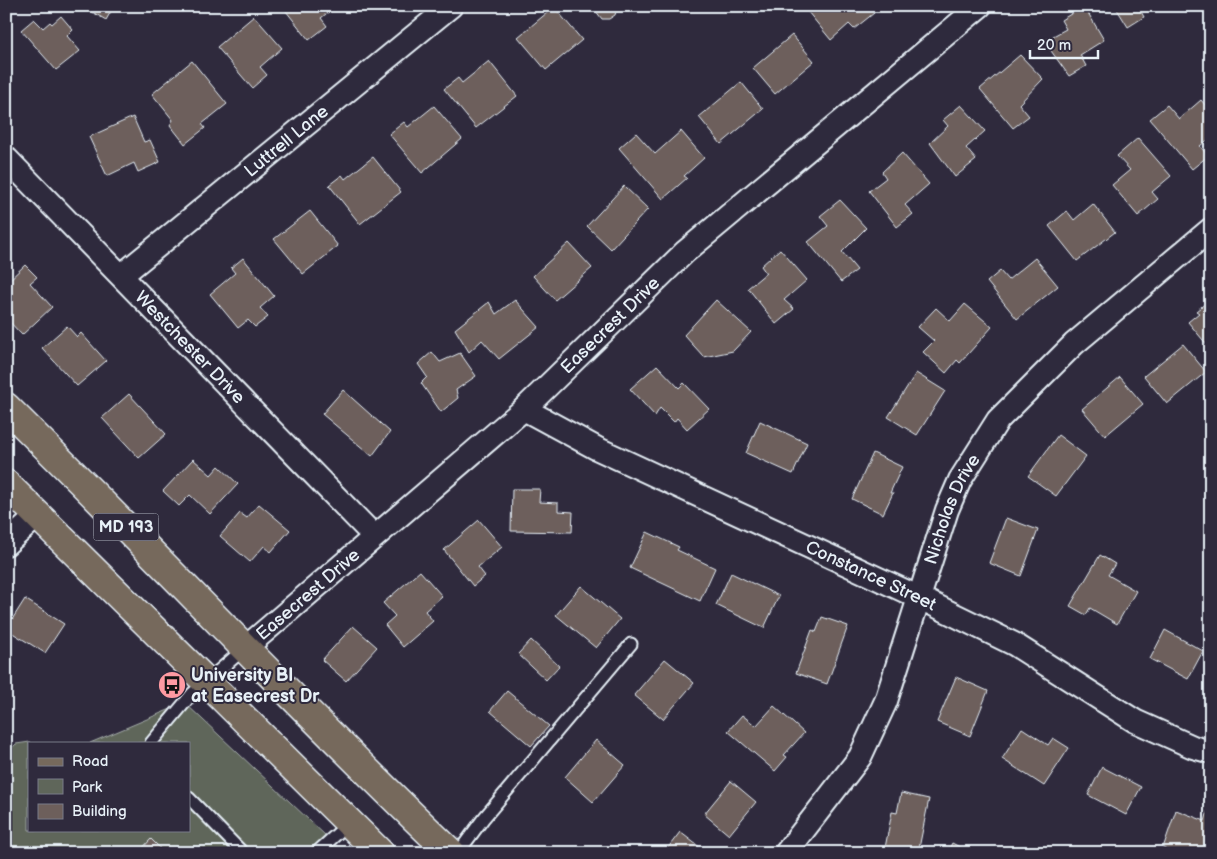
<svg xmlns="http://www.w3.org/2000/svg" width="1217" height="859" viewBox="0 0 1217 859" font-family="'Balsamiq Sans',sans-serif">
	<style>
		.green { fill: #5f665a; stroke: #a4aca9 }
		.building { fill: #6d5f5b; stroke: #e8f1f8 }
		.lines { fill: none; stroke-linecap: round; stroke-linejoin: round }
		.service-casing { stroke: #e8f1f8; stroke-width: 15 }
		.minor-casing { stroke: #e8f1f8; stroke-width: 26 }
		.primary-casing { stroke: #e8f1f8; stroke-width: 31 }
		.service { stroke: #2f2a3d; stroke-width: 11 }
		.minor { stroke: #2f2a3d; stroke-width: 22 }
		.primary { stroke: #76695c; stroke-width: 28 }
		.labels { text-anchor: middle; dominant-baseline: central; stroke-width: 4; stroke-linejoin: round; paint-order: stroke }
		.shield { fill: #2f2a3d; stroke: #b0b5c0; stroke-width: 1 }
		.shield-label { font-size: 16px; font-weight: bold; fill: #e8f1f8 }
		.street-label { font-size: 18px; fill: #e8f1f8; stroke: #2f2a3d }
		.poi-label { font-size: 18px; font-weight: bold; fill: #e8f1f8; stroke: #2f2a3d; text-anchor: start }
	</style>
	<rect width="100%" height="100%" fill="#2f2a3d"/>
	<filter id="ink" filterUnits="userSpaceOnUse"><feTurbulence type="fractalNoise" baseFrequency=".02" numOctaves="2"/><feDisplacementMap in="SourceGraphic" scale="10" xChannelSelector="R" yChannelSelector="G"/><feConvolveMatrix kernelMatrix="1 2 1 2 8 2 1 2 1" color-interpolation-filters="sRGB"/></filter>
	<g filter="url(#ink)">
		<!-- green -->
		<path class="green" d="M185,703L344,853H6V754L16,744L30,742L31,743H29V830H189V743H90Z"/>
		<!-- building -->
		<path class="building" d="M82,6H114L106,20Z
			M282,6H336L321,18L327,26L309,40Z
			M592,6H616L617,8L615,15L609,19H602Z
			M803,6H868L874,13L854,29L849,24L831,40Z
			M1084,6L1104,40L1080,55L1086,66L1069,76L1044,41L1066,29L1061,20Z
			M1115,6H1138L1144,17L1128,27Z
			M554,7L582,40L546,70L518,37Z
			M61,16L73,30L67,36L80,51L56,70L21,30L34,19L43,28L50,22L52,24Z
			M254,16L282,48L260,67L267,75L252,88L217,47Z
			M792,35L814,61L775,94L753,68Z
			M1020,55L1043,79L1019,104L1029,116L1013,128L980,89Z
			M192,61L227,104L202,124L205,128L185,144L170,125L173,120L152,94Z
			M489,61L517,96L476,128L444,89L458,78L462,83Z
			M741,82L763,109L721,144L699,117Z
			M1201,100L1211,112V137L1200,146L1208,156L1192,169L1150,119L1167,105L1179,119Z
			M961,105L985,131L966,148L976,160L955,177L930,143L948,126L943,120Z
			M434,106L462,139L422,173L389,134L404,122L408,127Z
			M133,117L144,142L150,140L160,162L138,172L134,163L107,176L89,137Z
			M681,131L704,158L684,176L687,178L663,199L619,148L636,133L655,154Z
			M1138,138L1171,176L1152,192L1158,199L1138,216L1112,185L1130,170L1117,156Z
			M902,153L929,184L905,205L913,214L897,227L869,191L886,178L882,172Z
			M373,157L401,192L360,224L329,185L342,175L345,179Z
			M624,186L648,209L611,249L587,226Z
			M840,200L866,228L842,252L857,270L841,282L808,242L828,226L820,216Z
			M1093,204L1115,232L1077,261L1049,226L1067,211L1074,220Z
			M310,211L338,246L303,274L274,239Z
			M569,243L592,268L555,300L533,276Z
			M780,249L807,280L784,300L794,309L776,324L748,288L766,273L761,266Z
			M243,258L274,296L260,308L268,317L255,327L248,320L238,328L210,294L235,273L231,268Z
			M1035,258L1058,286L1017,319L987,282L1000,271L1008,280Z
			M25,265L37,277L30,283L52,307L22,335L6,318V283Z
			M1211,299V344L1208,346L1188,322L1199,313L1196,311Z
			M515,300L539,327L499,359L482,340L469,352L455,329L489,302L496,314Z
			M716,300L751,332L733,351L704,357L684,335Z
			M965,304L992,327L960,363L957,360L946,373L923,352L934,341L918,327L936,308L950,321Z
			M67,326L77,337L81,333L106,361L77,386L42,348Z
			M1183,344L1206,372L1167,404L1144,376Z
			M432,352L440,362L460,353L476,376L456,390L458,398L441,412L421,383L427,377L418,364Z
			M657,365L679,388L684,383L709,409L687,429L677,418L674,422L660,408L655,416L630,389Z
			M916,373L945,391L917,435L888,417Z
			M1120,377L1143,404L1105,436L1082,409Z
			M343,390L390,432L372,456L322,414Z
			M129,394L166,434L139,458L102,418Z
			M760,421L807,443L793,474L746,453Z
			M1058,435L1086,456L1056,496L1028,476Z
			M873,453L902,467L890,493H893L883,514L852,499Z
			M193,459L211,475L219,466L238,484L210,514L190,495L179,506L163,491Z
			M512,489H540L539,502L558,503V511L573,512L572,532L511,531Z
			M259,504L290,530L271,552L264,546L250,562L220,536L240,513L247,518Z
			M1006,518L1038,530L1021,576L989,563Z
			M479,520L502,547L478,567L485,576L473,586L444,550Z
			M647,532L679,547L677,550L715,568L700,601L630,568Z
			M1100,555L1115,564L1108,575L1136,591L1117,624L1090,608L1086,615L1070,606Z
			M420,571L442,596L425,611L433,621L403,647L385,625L395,616L383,603Z
			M731,573L779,596L764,628L716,605Z
			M581,586L620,619L596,648L556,615Z
			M25,599L64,624L45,653L6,629Z
			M822,617L848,626L827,684L796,673L812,630L816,632Z
			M353,626L377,647L346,681L322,660Z
			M1165,630L1203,651L1188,679L1150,659Z
			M531,640L559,666L546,680L518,654Z
			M665,659L694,683L663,719L634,695Z
			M956,677L988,691L970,736L937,722Z
			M507,691L549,726L531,746L490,711Z
			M774,706L804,733L784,755L787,757L775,771L728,731L742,715L756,726Z
			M1022,728L1048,745L1053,738L1069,748L1044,786L1002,759Z
			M596,740L625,765L593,802L565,777Z
			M1102,767L1141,787L1126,815L1088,795Z
			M731,781L756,802L729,835L704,814Z
			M901,793L929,799L918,853H884L892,812L897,813Z
			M1176,810L1205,821L1208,811L1211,813V853H1177L1163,848Z
			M680,832L706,852V853H664Z
			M151,839L165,853H138Z
			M952,843L971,853H947Z"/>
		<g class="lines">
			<defs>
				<path id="service" d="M151,743L192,694L244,649
					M189,798L243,853
					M316,853L350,822
					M458,853L483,819L631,644"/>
				<g id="minor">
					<path id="s1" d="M6,158L374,536"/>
					<path id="s2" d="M122,275L451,6"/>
					<path id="s3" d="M524,409L596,448L920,598L1014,644L1135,721L1193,747L1211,752"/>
					<path d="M6,544L37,516"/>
					<path id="s4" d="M244,649L524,409L685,252L980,6"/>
					<path id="s5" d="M786,853L860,757L886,701L947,510L960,480L998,420L1074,344L1211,229"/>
				</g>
				<path id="primary" d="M6,407C156,554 299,708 451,853
					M6,484L380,853"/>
			</defs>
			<!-- service casing -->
			<use href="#service" class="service-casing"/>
			<!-- minor casing -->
			<use href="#minor" class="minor-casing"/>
			<!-- primary casing -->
			<use href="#primary" class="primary-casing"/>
			<!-- service -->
			<use href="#service" class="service"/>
			<!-- minor -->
			<use href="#minor" class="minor"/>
			<!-- primary -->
			<use href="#primary" class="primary"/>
		</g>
	</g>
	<!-- icons -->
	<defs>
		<symbol id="bus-disc" viewBox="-11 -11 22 22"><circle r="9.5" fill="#ff9aa2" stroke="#2f2a3d"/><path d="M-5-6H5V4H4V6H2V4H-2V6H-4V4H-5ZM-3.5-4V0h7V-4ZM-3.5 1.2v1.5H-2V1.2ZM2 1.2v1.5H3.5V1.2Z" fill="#111"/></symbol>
	</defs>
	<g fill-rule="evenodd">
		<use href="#bus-disc" x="156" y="669" width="32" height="32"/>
	</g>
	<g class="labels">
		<!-- shield labels -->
		<rect class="shield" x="93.5" y="513.5" width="65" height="27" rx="4"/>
		<g class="shield-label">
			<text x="126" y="527">MD 193</text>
		</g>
		<!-- street labels -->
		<g class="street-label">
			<text stroke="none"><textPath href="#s2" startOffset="212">Luttrell Lane</textPath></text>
			<text stroke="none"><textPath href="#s4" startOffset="489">Easecrest Drive</textPath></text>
			<text stroke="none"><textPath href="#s1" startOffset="264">Westchester Drive</textPath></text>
			<text stroke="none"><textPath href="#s5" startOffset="386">Nicholas Drive</textPath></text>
			<text stroke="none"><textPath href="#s3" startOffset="385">Constance Street</textPath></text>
			<text stroke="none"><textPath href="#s4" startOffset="84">Easecrest Drive</textPath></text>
		</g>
		<!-- poi labels -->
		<g class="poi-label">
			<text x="191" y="675">University Bl<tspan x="191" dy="21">at Easecrest Dr</tspan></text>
		</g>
	</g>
	<!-- margin -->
	<rect width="1217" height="859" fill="none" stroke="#2f2a3d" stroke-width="25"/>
	<rect x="12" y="12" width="1192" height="834" fill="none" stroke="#e8f1f8" stroke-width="2" filter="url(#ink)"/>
	<!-- legend -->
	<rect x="28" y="742" width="162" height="90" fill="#2f2a3d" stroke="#797a88"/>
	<rect x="38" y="758" width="25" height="8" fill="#76695c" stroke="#797a88"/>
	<text x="72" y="766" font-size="15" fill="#e8f1f8">Road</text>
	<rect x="38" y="779" width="25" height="15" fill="#5f665a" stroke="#797a88"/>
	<text x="72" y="792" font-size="15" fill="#e8f1f8">Park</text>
	<rect x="38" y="804" width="25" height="15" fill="#6d5f5b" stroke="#797a88"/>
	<text x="72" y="816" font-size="15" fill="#e8f1f8">Building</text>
	<!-- scale -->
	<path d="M1030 50v8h68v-8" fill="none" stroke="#e8f1f8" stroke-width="2.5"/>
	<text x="1037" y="50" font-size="15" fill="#e8f1f8" stroke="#2f2a3d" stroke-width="4" paint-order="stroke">20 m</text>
</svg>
